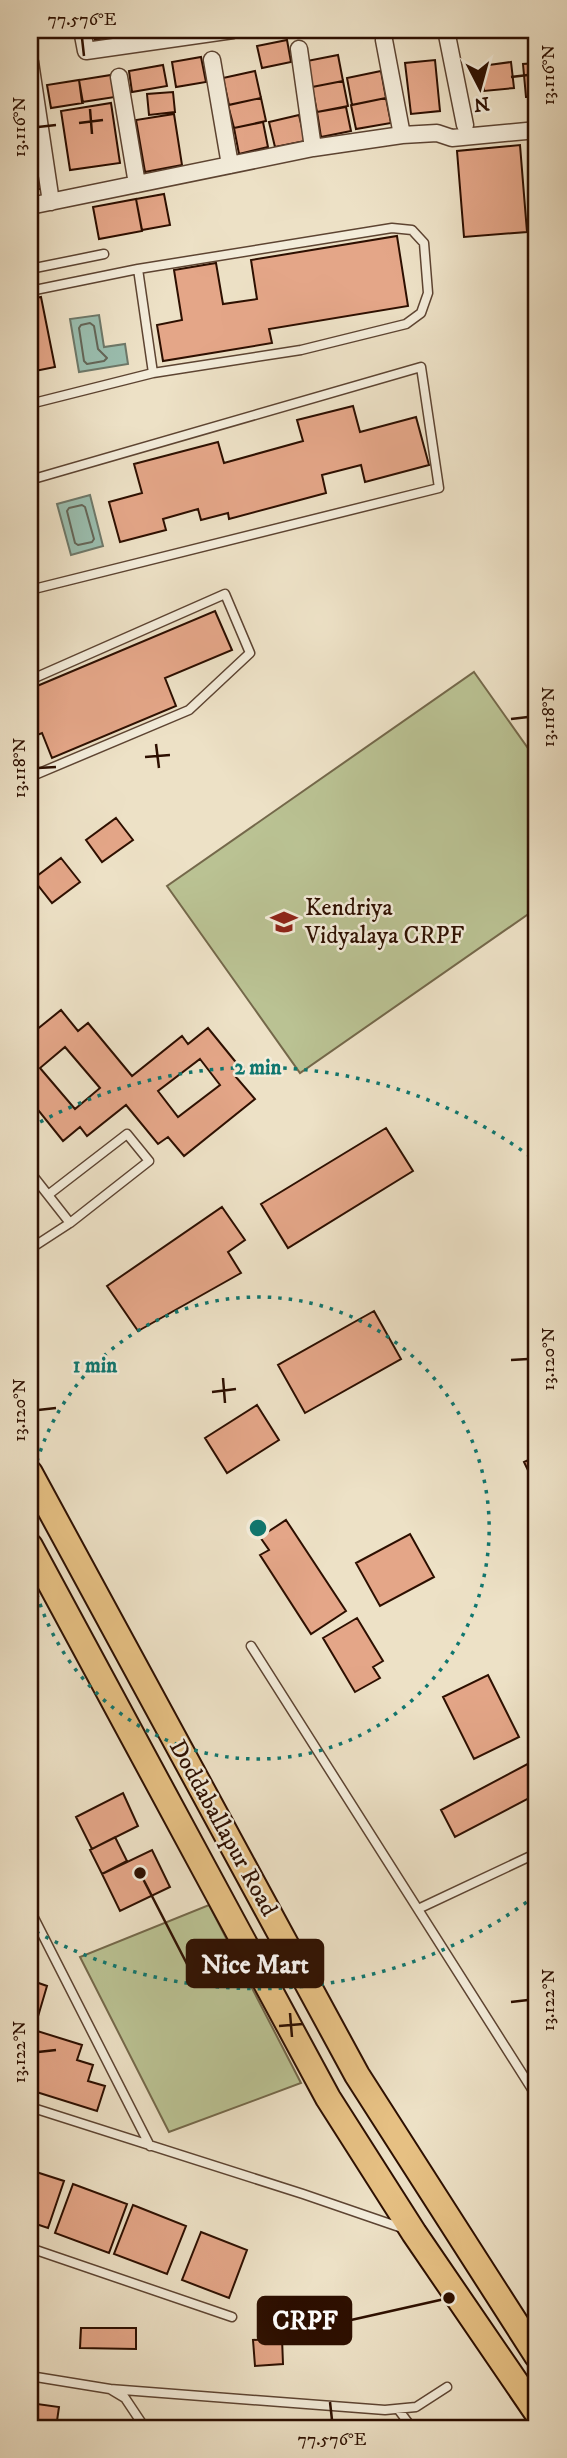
<svg xmlns="http://www.w3.org/2000/svg" width="567" height="2458" viewBox="0 0 567 2458" font-family="'IM FELL DW Pica',serif">
	<style>
		.green { fill: #bac293; stroke: #74684a; stroke-width: 2 }
		.water { fill: #9abeaf; stroke: #6e7869; stroke-width: 2 }
		.lines { fill: none; stroke-linecap: round; stroke-linejoin: round }
		.shore { stroke: #646658; stroke-width: 2 }
		.building { fill: #e4a688; stroke: #2d0f00; stroke-width: 2; fill-rule: evenodd }
		.lane-casing { stroke: #5d4432; stroke-width: 11 }
		.street-casing { stroke: #5d4432; stroke-width: 19 }
		.primary-casing { stroke: #2d0f00; stroke-width: 28 }
		.lane { stroke: #f3ecda; stroke-width: 8 }
		.street { stroke: #f3ecda; stroke-width: 16 }
		.primary { stroke: #e6c083; stroke-width: 24 }
		.ticks { fill: none; stroke: #2d0f00; stroke-width: 2.5 }
		.ring { fill: none; stroke: #0f766e; stroke-width: 3.5; stroke-dasharray: 3.5 7 }
		.labels { text-anchor: middle; dominant-baseline: central; stroke-width: 5; stroke-linejoin: round; paint-order: stroke }
		.poi-label { font-size: 24px; fill: #2d0f00; stroke: #f3ecda; text-anchor: start }
		.street-label { font-size: 24px; fill: #2d0f00; stroke: #f3ecda }
		.centre { fill: #0f766e; stroke: #f3ecda; stroke-width: 3.5 }
		.ring-label { font-size: 21px; text-anchor: middle; font-weight: bold; fill: #0f766e; stroke: #f3ecda; stroke-width: 5; stroke-linejoin: round; paint-order: stroke }
		.leader { fill: none; stroke: #2d0f00; stroke-width: 2.5 }
		.callout-dot { fill: #2d0f00; stroke: #f3ecda; stroke-width: 2.5 }
		.callout { fill: #2d0f00; stroke: #2d0f00; stroke-width: 2.5 }
		.callout-label { font-size: 26px; text-anchor: middle; font-weight: bold; fill: #fff }
		.neatline { fill: none; stroke: #2d0f00; stroke-width: 2.5 }
		.ticks-label { font-size: 18px; text-anchor: middle; fill: #2d0f00 }
	</style>
	<rect width="100%" height="100%" fill="#ede1c6"/>
	<filter id="stains"><feTurbulence type="fractalNoise" baseFrequency=".00286" numOctaves="4"/><feColorMatrix values="0 0 0 0 .2 0 0 0 0 .09 0 0 0 0 .02 0 0 0 .5 -.17"/></filter>
	<radialGradient id="worn" r=".72"><stop offset=".6" stop-color="#630" stop-opacity="0"/><stop offset="1" stop-color="#630" stop-opacity=".3"/></radialGradient>
	<!-- green -->
	<path class="green" d="M474,672L537,761V908L300,1073L167,886Z
		M209,1905L301,2083L169,2132L80,1957Z"/>
	<!-- water -->
	<path class="water" d="M99,315L104,347L125,344L128,364L79,372L70,319Z
		M90,495L103,546L71,555L57,504Z"/>
	<g class="lines">
		<!-- shore -->
		<path class="shore" d="M90,323L94,326L98,349L107,358L104,361L87,364L84,361L79,328L81,325Z
			M82,505L85,507L94,539L92,542L78,545L75,543L67,511L69,508Z"/>
	</g>
	<!-- building -->
	<path class="building" d="M93,30H121L122,34L95,40Z
		M388,30H420V32L390,38Z
		M287,40L291,62L262,68L257,46Z
		M338,55L343,81L312,87L307,61Z
		M201,57L206,82L176,87L172,62Z
		M435,60L440,111L411,114L405,63Z
		M511,62L514,88L484,91L481,66Z
		M537,63V97H526L523,64Z
		M163,65L167,86L132,92L129,71Z
		M255,71L261,98L229,105L223,78Z
		M381,71L386,98L352,105L347,78Z
		M111,75L115,97L82,102L79,80Z
		M79,80L83,103L51,108L47,85Z
		M343,81L348,106L317,112L312,87Z
		M173,92L175,112L149,115L147,94Z
		M261,98L266,121L234,128L228,105Z
		M386,98L391,123L356,129L351,105Z
		M111,103L120,163L70,170L61,111Z
		M346,107L351,131L321,137L317,112Z
		M174,114L182,165L145,172L136,120Z
		M299,115L305,141L275,147L269,122Z
		M263,122L268,147L239,154L234,128Z
		M531,143H537V206Z
		M520,145L527,232L464,237L457,151Z
		M41,168L44,188L30,191V170Z
		M164,194L170,225L142,230L136,199Z
		M136,199L142,231L99,239L93,207Z
		M397,236L408,306L269,329L272,343L163,361L157,325L182,320L174,270L216,263L223,304L257,299L251,260Z
		M41,297L55,367L30,372V299Z
		M353,406L360,432L416,417L429,465L365,482L361,465L322,475L326,493L229,519L228,513L201,520L198,509L163,519L166,530L120,542L109,502L142,493L134,464L218,442L224,463L303,441L297,420Z
		M30,546L36,569L30,571Z
		M215,611L232,650L165,678L176,706L52,758L42,733L30,738V689Z
		M116,818L133,840L102,862L86,840Z
		M61,858L80,882L52,903L33,879Z
		M61,1010L78,1031L88,1023L132,1076L182,1036L188,1044L208,1028L243,1071L236,1077L255,1099L184,1156L168,1137L158,1144L126,1105L87,1136L80,1127L63,1141L30,1100V1035ZM65,1047L100,1088L75,1109L40,1068ZM200,1059L220,1085L178,1117L158,1091Z
		M386,1128L413,1171L288,1248L261,1204Z
		M222,1207L245,1240L228,1252L241,1273L138,1331L107,1286Z
		M374,1311L401,1359L305,1413L278,1365Z
		M257,1405L279,1440L227,1473L205,1438Z
		M537,1456V1489L524,1462Z
		M286,1520L346,1611L311,1634L260,1555L269,1550L260,1537Z
		M410,1534L434,1577L380,1606L356,1563Z
		M357,1618L383,1661L373,1667L380,1678L355,1692L323,1638Z
		M488,1675L519,1737L474,1759L443,1697Z
		M537,1759V1794L455,1837L441,1810Z
		M123,1793L138,1826L92,1849L76,1817Z
		M115,1837L127,1861L102,1874L90,1850Z
		M152,1850L170,1887L120,1911L102,1874Z
		M537,1876V1895H536L529,1880Z
		M30,1980L47,1986L34,2030L82,2045L77,2060L93,2065L88,2081L105,2086L97,2111L30,2090Z
		M30,2170L64,2181L48,2228L30,2222Z
		M73,2184L127,2204L109,2253L55,2233Z
		M133,2205L186,2226L167,2274L114,2254Z
		M201,2232L247,2250L229,2298L182,2280Z
		M81,2328H136V2349L80,2348Z
		M282,2338L283,2364L255,2366L253,2340Z
		M30,2403L59,2407L56,2428H30Z"/>
	<g class="lines">
		<defs>
			<path id="lane" d="M30,269L104,254
				M138,269L153,373
				M30,291L138,269L392,228L412,230L424,243L428,293L421,313L406,324L301,350L153,373L30,404
				M30,480L421,367L439,488L30,590
				M30,680L225,594L250,653L189,710L30,777
				M30,1172L70,1223
				M30,1249L70,1223L149,1161L127,1134L48,1195
				M251,1646L537,2097
				M418,1909L537,1853
				M30,1910L150,2146
				M30,2107L303,2194L405,2229
				M30,2248L232,2317
				M30,2376L110,2389L125,2398L145,2428
				M110,2389L385,2410L416,2407L447,2387
				M398,2409L412,2428"/>
			<path id="street" d="M82,30L86,51L233,30
				M446,30L465,125
				M384,40L402,135
				M299,49L313,148
				M212,60L230,165
				M30,62L51,202
				M119,77L137,184
				M30,206L313,148L402,135L437,133L452,138L537,130"/>
			<path id="primary" d="M30,1473L357,2075L537,2356
				M30,1546L328,2098L414,2233L537,2413"/>
		</defs>
		<!-- lane casing -->
		<use href="#lane" class="lane-casing"/>
		<!-- street casing -->
		<use href="#street" class="street-casing"/>
		<!-- primary casing -->
		<use href="#primary" class="primary-casing"/>
		<!-- lane -->
		<use href="#lane" class="lane"/>
		<!-- street -->
		<use href="#street" class="street"/>
		<!-- primary -->
		<use href="#primary" class="primary"/>
	</g>
	<!-- ticks -->
	<path class="ticks" d="M82,38L84,56M511,77L528,75M90,109L92,134M79,123L103,120M38,127L56,125M511,719L528,717M156,744L159,768M145,757L170,755M38,768L56,767M511,1360L528,1359M223,1378L225,1403M212,1392L236,1389M38,1410L56,1408M511,2002L528,2000M290,2013L292,2037M279,2026L303,2024M38,2052L56,2050M330,2402L332,2420"/>
	<!-- distance rings -->
	<g class="ring">
		<path d="M30 1492A231 231 0 1 1 30 1564"/>
		<path d="M535 1896A461 461 0 0 1 31 1929M31 1127A461 461 0 0 1 535 1160"/>
	</g>
	<!-- icons -->
	<defs>
		<symbol id="school-bare" viewBox="-9 -9 18 18"><path d="M0-5L7-2L0 1L-7-2ZM-4 1L0 2.5L4 1V4Q0 6-4 4Z" fill="#8f2418" stroke="#f3ecda" stroke-width="2.5" paint-order="stroke"/></symbol>
	</defs>
	<g fill-rule="evenodd">
		<use href="#school-bare" x="265" y="903" width="38" height="38"/>
	</g>
	<g class="labels">
		<!-- poi labels -->
		<g class="poi-label">
			<text x="305" y="908">Kendriya<tspan x="305" dy="28">Vidyalaya CRPF</tspan></text>
		</g>
		<!-- street labels -->
		<g class="street-label">
			<text transform="translate(223 1828) rotate(61)">Doddaballapur Road</text>
		</g>
	</g>
	<circle cx="258" cy="1528" r="10" class="centre"/>
	<g class="ring-label">
		<text x="258" y="1074">2 min</text>
		<text x="95" y="1372">1 min</text>
	</g>
	<!-- callouts -->
	<path class="leader" d="M140 1873L187 1964M449 2298L351 2320"/>
	<g class="callout-dot">
		<circle cx="140" cy="1873" r="7"/>
		<circle cx="449" cy="2298" r="7"/>
	</g>
	<g class="callout">
		<rect x="187" y="1940" width="136" height="47" rx="7"/>
		<rect x="258" y="2297" width="93" height="47" rx="7"/>
	</g>
	<g class="callout-label">
		<text x="255" y="1973">Nice Mart</text>
		<text x="305" y="2329">CRPF</text>
	</g>
	<!-- margin -->
	<rect width="567" height="2458" fill="none" stroke="#ede1c6" stroke-width="77"/>
	<!-- north arrow -->
	<g transform="translate(480 88) rotate(174)" stroke="#f3ecda" stroke-width="5" paint-order="stroke">
	<path d="M0-5L12 26L0 18L-12 26Z" fill="#2d0f00"/>
	<text y="-10" font-size="19" font-weight="bold" text-anchor="middle" fill="#2d0f00">N</text>
	</g>
	<rect x="38" y="38" width="490" height="2382" class="neatline"/>
	<g class="ticks-label">
		<text x="82" y="25">77.576°E</text>
		<text transform="translate(548 75) rotate(-90)" y="6">13.116°N</text>
		<text transform="translate(19 127) rotate(-90)" y="6">13.116°N</text>
		<text transform="translate(548 717) rotate(-90)" y="6">13.118°N</text>
		<text transform="translate(19 768) rotate(-90)" y="6">13.118°N</text>
		<text transform="translate(548 1359) rotate(-90)" y="6">13.120°N</text>
		<text transform="translate(19 1410) rotate(-90)" y="6">13.120°N</text>
		<text transform="translate(548 2000) rotate(-90)" y="6">13.122°N</text>
		<text transform="translate(19 2052) rotate(-90)" y="6">13.122°N</text>
		<text x="332" y="2445">77.576°E</text>
	</g>
	<rect width="100%" height="100%" filter="url(#stains)"/>
	<rect width="100%" height="100%" fill="url(#worn)"/>
</svg>
